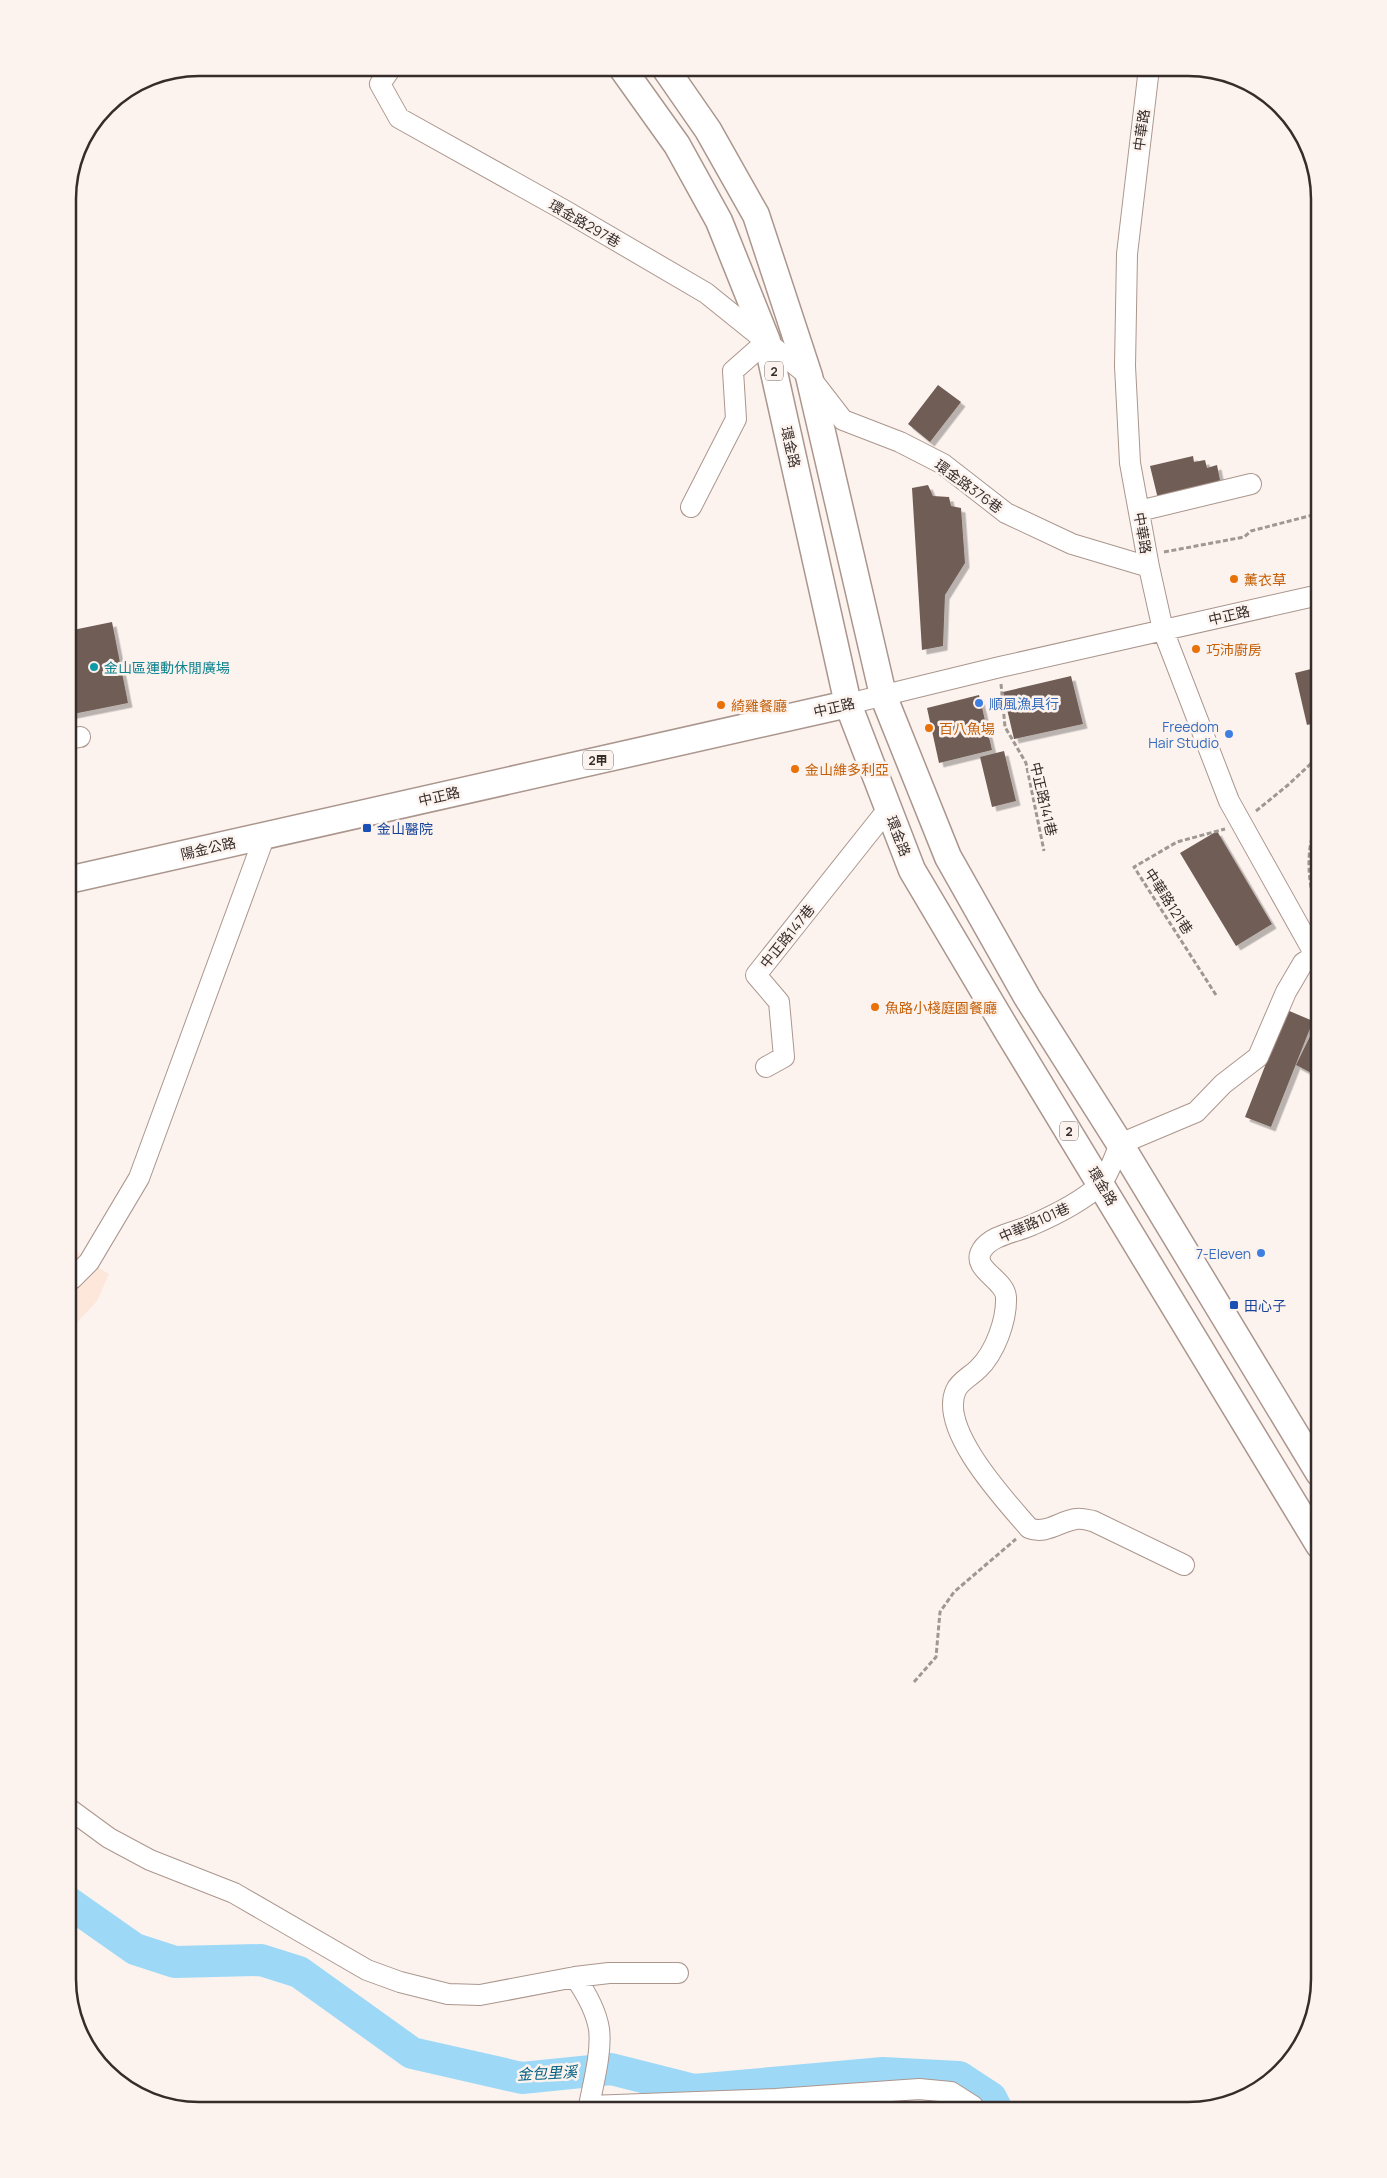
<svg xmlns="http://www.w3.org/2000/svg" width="1387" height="2178" viewBox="0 0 1387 2178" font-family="Manrope,'Noto Sans TC',sans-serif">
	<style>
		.medical { fill: #fde6da }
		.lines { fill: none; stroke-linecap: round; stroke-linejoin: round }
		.river { stroke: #9dd9f7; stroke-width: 32 }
		.building { fill: #705d55; filter: url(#shadow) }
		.minor-casing { stroke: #ab968d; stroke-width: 22 }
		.major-casing { stroke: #ab968d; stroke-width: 29 }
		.path { stroke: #a09793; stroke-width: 3; stroke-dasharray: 5 2.5; stroke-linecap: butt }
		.minor { stroke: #fff; stroke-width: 20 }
		.major { stroke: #fff; stroke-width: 26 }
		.food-dot { fill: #e8710a; stroke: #fcf3ef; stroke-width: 2 }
		.culture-dot { fill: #0f9aa8; stroke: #fcf3ef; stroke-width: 2 }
		.shop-dot { fill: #3f7fe0; stroke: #fcf3ef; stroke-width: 2 }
		.transit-dot { fill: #1a4fb4; stroke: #fcf3ef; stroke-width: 2 }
		.labels { text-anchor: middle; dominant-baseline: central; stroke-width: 5; stroke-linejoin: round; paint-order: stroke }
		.shield { fill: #fcf3ef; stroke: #716865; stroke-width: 1 }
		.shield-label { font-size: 12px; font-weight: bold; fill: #362d2a }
		.street-label { font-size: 14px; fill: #362d2a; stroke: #fcf3ef }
		.food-label { font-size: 14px; fill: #c56008; stroke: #fcf3ef; text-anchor: start }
		.culture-label { font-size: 14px; fill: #0d838f; stroke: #fcf3ef; text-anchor: start }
		.shop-label { font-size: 14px; fill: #366cbe; stroke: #fcf3ef; text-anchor: end }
		.transit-label { font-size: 14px; fill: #164399; stroke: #fcf3ef; text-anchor: start }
		.water-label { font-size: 15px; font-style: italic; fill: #006081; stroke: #fcf3ef }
		.rim { fill: none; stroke: #362d2a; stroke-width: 2.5 }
	</style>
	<defs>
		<filter id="shadow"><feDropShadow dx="4.5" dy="4.5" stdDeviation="0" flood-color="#0004"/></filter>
	</defs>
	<rect width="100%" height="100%" fill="#fcf3ef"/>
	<!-- medical -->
	<path class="medical" d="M68,1243L89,1262L109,1274L97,1301L68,1332Z"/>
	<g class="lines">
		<!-- river -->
		<path class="river" d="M68,1902L135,1949L175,1962L261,1960L299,1972L412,2053L522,2078L611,2069L694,2090L883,2073L959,2077L991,2098L997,2110"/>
	</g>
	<!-- building -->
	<path class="building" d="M938,385L961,402L930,442L908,424Z
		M1193,456L1194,462L1205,460L1207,468L1217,465L1221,485L1158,499L1150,466Z
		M928,485L933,496L949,497L951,506L961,508L965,563L945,595L943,646L922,650L912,488Z
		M112,622L128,703L68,715V631Z
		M1319,667V722L1307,725L1295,673Z
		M1071,676L1083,724L1014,739L1003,692Z
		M979,695L992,750L939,763L927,708Z
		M1004,751L1016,801L992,807L980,757Z
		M1217,831L1272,924L1236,946L1180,853Z
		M1287,1010L1313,1021L1271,1127L1245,1117Z
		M1316,1024L1319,1025V1077L1296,1065Z"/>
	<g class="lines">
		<defs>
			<path id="minor" d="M391,68L380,84L399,118L564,210L706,293L809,376L843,420L900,442L943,464L1006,513L1072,544L1149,567
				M1149,68L1127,254L1125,366L1130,463L1149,567L1163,630L1229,801L1319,962
				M691,507L736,419L733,371L767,341
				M1139,511L1251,484
				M848,704L1000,667L1319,595
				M68,739L80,737
				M766,1067L784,1057L779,1002L756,975L888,809
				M68,1275L72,1279L89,1262L139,1178L265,835
				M1184,1565L1093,1521C1088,1520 1081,1518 1076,1519C1060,1521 1046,1535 1029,1528C1005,1500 938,1429 956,1390C960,1381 971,1376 978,1369C995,1353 1007,1320 1006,1297C1005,1279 970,1269 982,1250C991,1235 1017,1232 1032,1225C1055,1215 1081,1202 1100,1185C1108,1177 1115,1155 1120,1144L1196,1112L1223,1084L1258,1057L1286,992L1303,963L1315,955
				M68,1808L109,1838L150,1860L234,1893L367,1970L400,1982L448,1994L480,1995L575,1977C586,1993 596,2010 599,2029C602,2052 593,2084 589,2106L776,2099L919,2089L951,2092L973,2106L975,2110
				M575,1977L609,1973H678"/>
			<path id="major" d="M622,68L677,145L719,221L767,341L848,704L912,870L1008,1032L1319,1545
				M665,68L708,130L756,215L809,376L883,695L948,857L1027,997L1120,1144L1319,1473
				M68,880L848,704"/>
		</defs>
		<!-- minor casing -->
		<use href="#minor" class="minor-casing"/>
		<!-- major casing -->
		<use href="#major" class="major-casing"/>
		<!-- path -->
		<path class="path" d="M1164,552L1244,537L1251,531L1313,515
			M1001,684L1005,727L1026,763L1044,851
			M1256,811L1288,785L1318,757
			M1317,917C1309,883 1303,851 1319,819
			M1216,995L1134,867L1177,842L1225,829
			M914,1682L936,1657L940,1612L954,1592L1016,1539"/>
		<!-- minor -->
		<use href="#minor" class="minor"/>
		<!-- major -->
		<use href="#major" class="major"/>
	</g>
	<!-- markers -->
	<g class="food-dot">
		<circle cx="1234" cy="579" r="5"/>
		<circle cx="1196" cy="649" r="5"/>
		<circle cx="721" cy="705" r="5"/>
		<circle cx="929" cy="728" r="5"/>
		<circle cx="795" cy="769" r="5"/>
		<circle cx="875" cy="1007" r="5"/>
	</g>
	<circle class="culture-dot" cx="94" cy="667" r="5"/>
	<g class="shop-dot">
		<circle cx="979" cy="703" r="5"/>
		<circle cx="1229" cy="734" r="5"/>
		<circle cx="1261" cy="1253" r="5"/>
	</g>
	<g class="transit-dot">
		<rect x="362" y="823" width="10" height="10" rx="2.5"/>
		<rect x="1229" y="1300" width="10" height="10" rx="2.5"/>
	</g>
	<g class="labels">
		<!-- shield labels -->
		<g class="shield">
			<rect x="765" y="361.5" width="18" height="19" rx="4"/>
			<rect x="583" y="750.5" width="30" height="19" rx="4"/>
			<rect x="1060" y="1121.5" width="18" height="19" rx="4"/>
		</g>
		<g class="shield-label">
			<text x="774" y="371">2</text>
			<text x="598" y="760">2甲</text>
			<text x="1069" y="1131">2</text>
		</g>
		<!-- street labels -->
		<g class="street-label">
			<text transform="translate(1141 130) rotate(-82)">中華路</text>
			<text transform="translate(585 223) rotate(30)">環金路297巷</text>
			<text transform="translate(791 447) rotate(77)">環金路</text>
			<text transform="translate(969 486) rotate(36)">環金路376巷</text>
			<text transform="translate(1143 533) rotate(80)">中華路</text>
			<text transform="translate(1229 615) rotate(-13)">中正路</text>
			<text transform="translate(834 707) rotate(-13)">中正路</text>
			<text transform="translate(439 796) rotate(-13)">中正路</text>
			<text transform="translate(1044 799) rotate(77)">中正路141巷</text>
			<text transform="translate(899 836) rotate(69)">環金路</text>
			<text transform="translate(208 848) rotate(-13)">陽金公路</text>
			<text transform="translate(1169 901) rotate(57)">中華路121巷</text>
			<text transform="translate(787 936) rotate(-51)">中正路147巷</text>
			<text transform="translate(1103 1186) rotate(59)">環金路</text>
			<text transform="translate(1034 1222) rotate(-24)">中華路101巷</text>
		</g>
		<!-- food labels -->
		<g class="food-label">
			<text x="1244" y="579">薰衣草</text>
			<text x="1206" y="649">巧沛廚房</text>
			<text x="731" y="705">綺雞餐廳</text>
			<text x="939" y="728">百八魚場</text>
			<text x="805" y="769">金山維多利亞</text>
			<text x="885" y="1007">魚路小棧庭園餐廳</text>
		</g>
		<!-- culture labels -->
		<g class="culture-label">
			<text x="104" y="667">金山區運動休閒廣場</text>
		</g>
		<!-- shop labels -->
		<g class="shop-label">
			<text x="989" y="703" text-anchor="start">順風漁具行</text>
			<text x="1219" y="726">Freedom<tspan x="1219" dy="16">Hair Studio</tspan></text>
			<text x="1251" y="1253">7-Eleven</text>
		</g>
		<!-- transit labels -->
		<g class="transit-label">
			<text x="377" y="828">金山醫院</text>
			<text x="1244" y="1305">田心子</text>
		</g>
		<!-- water labels -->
		<g class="water-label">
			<text transform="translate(547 2073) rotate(-3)">金包里溪</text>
		</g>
	</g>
	<!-- crop -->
	<path d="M0 0H1387V2178H0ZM199 76H1188A123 123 0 0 1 1311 199V1979A123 123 0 0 1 1188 2102H199A123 123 0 0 1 76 1979V199A123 123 0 0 1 199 76Z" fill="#fcf3ef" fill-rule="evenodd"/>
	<path class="rim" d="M199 76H1188A123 123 0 0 1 1311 199V1979A123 123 0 0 1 1188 2102H199A123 123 0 0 1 76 1979V199A123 123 0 0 1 199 76Z"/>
</svg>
